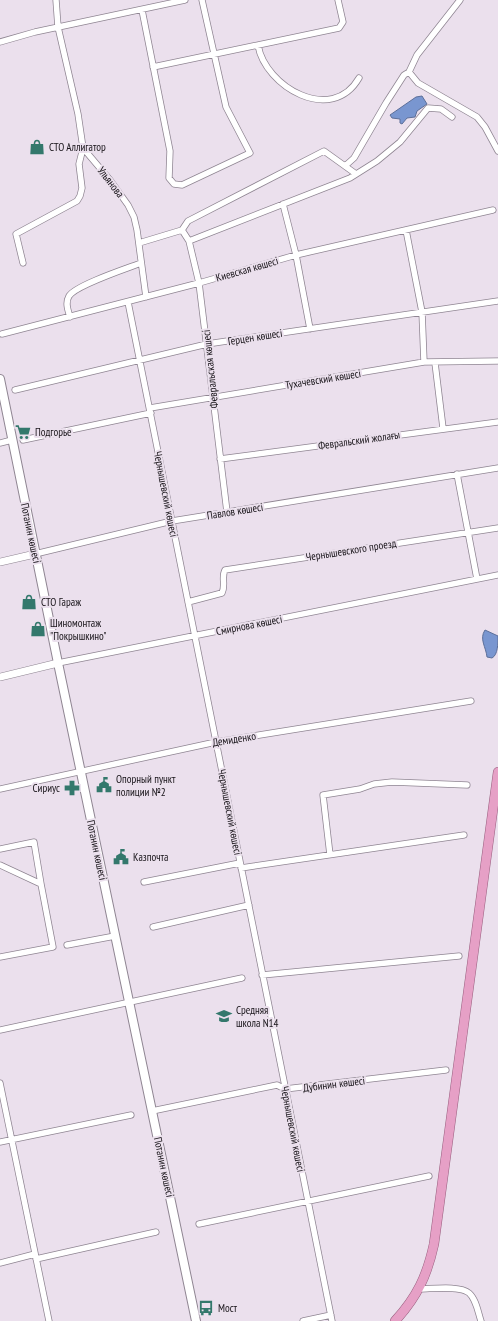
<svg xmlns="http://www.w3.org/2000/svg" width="498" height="1321" viewBox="0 0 498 1321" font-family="'PT Sans Narrow',sans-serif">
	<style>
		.water { fill: #7996d0; stroke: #5c6f99 }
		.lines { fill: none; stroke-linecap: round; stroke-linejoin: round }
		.minor-casing { stroke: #8f8592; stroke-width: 7 }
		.tertiary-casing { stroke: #8f8592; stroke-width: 8 }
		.secondary-casing { stroke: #8f8592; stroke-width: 10 }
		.trunk-casing { stroke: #995f7f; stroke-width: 10 }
		.minor { stroke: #fff; stroke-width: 5.5 }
		.tertiary { stroke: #fff; stroke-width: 7 }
		.secondary { stroke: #fff; stroke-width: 8 }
		.trunk { stroke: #e6a0c6; stroke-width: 9 }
		.labels { text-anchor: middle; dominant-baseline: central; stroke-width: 4; stroke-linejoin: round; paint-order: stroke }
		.poi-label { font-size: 11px; fill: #171318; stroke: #ebe0ed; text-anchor: start }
		.street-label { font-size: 11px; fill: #171318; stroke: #ebe0ed }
	</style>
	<rect width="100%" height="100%" fill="#ebe0ed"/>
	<!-- water -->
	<path class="water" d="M422,96L427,104L417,111L415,117L407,118L402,124L400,123V119L392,118L390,115L416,97Z
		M485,630L498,636C498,643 498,655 492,658L487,657C486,647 479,639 485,630Z"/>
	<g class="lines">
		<defs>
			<path id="minor" d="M56,0L58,27L78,114L83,148L110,180L128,205L134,217L137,230L146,297
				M142,10L170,151L169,178L174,184L182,185L250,153L226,107L202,0
				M0,42L35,32L185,0
				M258,45C265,87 332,125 359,78
				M153,67L339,28L343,22L338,0
				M409,72L418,83L477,117L485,127L498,151
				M345,166L354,158L386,103L404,75L409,72L417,55L460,0
				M283,204L296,255L310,329
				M182,230L189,241L199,283L227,512
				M406,230L422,312L424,362
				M189,241L350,178L377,161L400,142L428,108L441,109L452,117
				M139,243L182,230L188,221L324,151L356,174
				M23,263L16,234L77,201L80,196L82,188L79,164L83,148
				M128,302L332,1321
				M70,317C68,310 65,303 69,296C76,285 128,268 141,263
				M2,334L199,283L296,255L493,210
				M435,363L443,428
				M15,390L207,344L498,301
				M150,408L424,362L498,361
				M23,440L151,413
				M0,443L12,440
				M220,459L498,422
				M457,474L477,579
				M35,554L172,521L498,468
				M188,602L222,593C226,585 221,577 225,570L498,528
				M58,663L498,575
				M0,789L216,742L471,701
				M0,849L34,842L41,884
				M330,855L323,795L360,789L374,784L392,782L467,785
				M0,865L41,884L53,947L0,957
				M241,868L464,835
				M144,882L240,863
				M153,927L249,905
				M67,945L115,936
				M262,975L459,956
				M0,1030L242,978
				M0,1083L49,1321
				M152,1111L277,1085L285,1089L446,1070
				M0,1142L131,1115
				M199,1224L429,1176
				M36,1259L156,1232
				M0,1263L35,1254
				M420,1289C431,1289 460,1285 469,1293C476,1299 478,1312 481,1321
				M303,1321L331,1315"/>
			<path id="tertiary" d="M0,562L35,554
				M0,677L58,663"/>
			<path id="secondary" d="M0,379L58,663L196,1321"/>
			<path id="trunk" d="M395,1321C417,1297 427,1276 434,1244L498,772"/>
		</defs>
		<!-- minor casing -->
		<use href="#minor" class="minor-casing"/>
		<!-- tertiary casing -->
		<use href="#tertiary" class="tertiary-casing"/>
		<!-- secondary casing -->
		<use href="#secondary" class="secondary-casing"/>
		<!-- trunk casing -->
		<use href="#trunk" class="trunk-casing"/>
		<!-- minor -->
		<use href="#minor" class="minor"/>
		<!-- tertiary -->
		<use href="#tertiary" class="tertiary"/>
		<!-- secondary -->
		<use href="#secondary" class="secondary"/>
		<!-- trunk -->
		<use href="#trunk" class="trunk"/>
	</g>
	<!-- icons -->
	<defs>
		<symbol id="shop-bare" viewBox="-9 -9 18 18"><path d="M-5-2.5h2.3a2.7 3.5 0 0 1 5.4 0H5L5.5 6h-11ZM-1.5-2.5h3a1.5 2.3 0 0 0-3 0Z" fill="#33786c" stroke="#ebe0ed" stroke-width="2.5" paint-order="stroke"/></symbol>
		<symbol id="supermarket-bare" viewBox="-9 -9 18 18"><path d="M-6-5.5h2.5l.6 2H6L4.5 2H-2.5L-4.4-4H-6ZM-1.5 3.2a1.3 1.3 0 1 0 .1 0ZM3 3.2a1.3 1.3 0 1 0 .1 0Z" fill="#33786c" stroke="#ebe0ed" stroke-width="2.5" paint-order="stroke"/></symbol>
		<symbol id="civic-bare" viewBox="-9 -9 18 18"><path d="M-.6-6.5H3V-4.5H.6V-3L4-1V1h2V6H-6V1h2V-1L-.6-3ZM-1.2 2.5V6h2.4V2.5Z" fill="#33786c" stroke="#ebe0ed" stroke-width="2.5" paint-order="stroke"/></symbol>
		<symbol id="pharmacy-bare" viewBox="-9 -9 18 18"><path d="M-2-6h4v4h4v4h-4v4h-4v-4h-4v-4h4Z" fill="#33786c" stroke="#ebe0ed" stroke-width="2.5" paint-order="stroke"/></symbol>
		<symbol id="school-bare" viewBox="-9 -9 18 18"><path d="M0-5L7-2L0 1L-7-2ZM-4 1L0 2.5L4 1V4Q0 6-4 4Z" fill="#33786c" stroke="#ebe0ed" stroke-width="2.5" paint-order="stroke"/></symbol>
		<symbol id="bus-bare" viewBox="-9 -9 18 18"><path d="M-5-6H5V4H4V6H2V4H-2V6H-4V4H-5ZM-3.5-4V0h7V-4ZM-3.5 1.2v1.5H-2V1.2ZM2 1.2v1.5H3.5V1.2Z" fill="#33786c" stroke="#ebe0ed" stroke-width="2.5" paint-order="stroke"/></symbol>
	</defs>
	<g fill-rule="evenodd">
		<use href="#shop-bare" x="26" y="136" width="22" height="22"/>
		<use href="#supermarket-bare" x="12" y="421" width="22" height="22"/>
		<use href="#shop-bare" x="18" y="591" width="22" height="22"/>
		<use href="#shop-bare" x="27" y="618" width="22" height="22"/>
		<use href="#civic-bare" x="93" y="774" width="22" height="22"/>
		<use href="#pharmacy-bare" x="61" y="777" width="22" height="22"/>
		<use href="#civic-bare" x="110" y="846" width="22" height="22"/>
		<use href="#school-bare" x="213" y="1005" width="22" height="22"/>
		<use href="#bus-bare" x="195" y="1297" width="22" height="22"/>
	</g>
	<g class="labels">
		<!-- poi labels -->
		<g class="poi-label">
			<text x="49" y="147">СТО Аллигатор</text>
			<text x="35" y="432">Подгорье</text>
			<text x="41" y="602">СТО Гараж</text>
			<text x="50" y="623">Шиномонтаж<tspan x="50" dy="13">"Покрышкино"</tspan></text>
			<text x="116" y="779">Опорный пункт<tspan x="116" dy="13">полиции №2</tspan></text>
			<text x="60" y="788" text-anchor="end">Сириус</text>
			<text x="133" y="857">Казпочта</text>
			<text x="236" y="1010">Средняя<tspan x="236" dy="13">школа N14</tspan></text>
			<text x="218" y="1308">Мост</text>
		</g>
		<!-- street labels -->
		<g class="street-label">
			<text transform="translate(111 182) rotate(52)">Ульянова</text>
			<text transform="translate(247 269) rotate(-16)">Киевская көшесі</text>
			<text transform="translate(255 337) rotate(-9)">Герцен көшесі</text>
			<text transform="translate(210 369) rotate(-96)">Февральская көшесі</text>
			<text transform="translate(323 379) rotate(-9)">Тухачевский көшесі</text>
			<text transform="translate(359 440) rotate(-8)">Февральский жолағы</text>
			<text transform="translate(166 494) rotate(79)">Чернышевский көшесі</text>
			<text transform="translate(235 511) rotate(-9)">Павлов көшесі</text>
			<text transform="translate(31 533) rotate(78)">Потанин көшесі</text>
			<text transform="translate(351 550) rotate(-9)">Чернышевского проезд</text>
			<text transform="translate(249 625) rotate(-11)">Смирнова көшесі</text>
			<text transform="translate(234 739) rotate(-9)">Демиденко</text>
			<text transform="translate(230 812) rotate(79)">Чернышевский көшесі</text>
			<text transform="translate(97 850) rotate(78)">Потанин көшесі</text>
			<text transform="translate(334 1084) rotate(-7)">Дубинин көшесі</text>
			<text transform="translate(293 1129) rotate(79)">Чернышевский көшесі</text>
			<text transform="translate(164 1167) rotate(78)">Потанин көшесі</text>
		</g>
	</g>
</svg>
